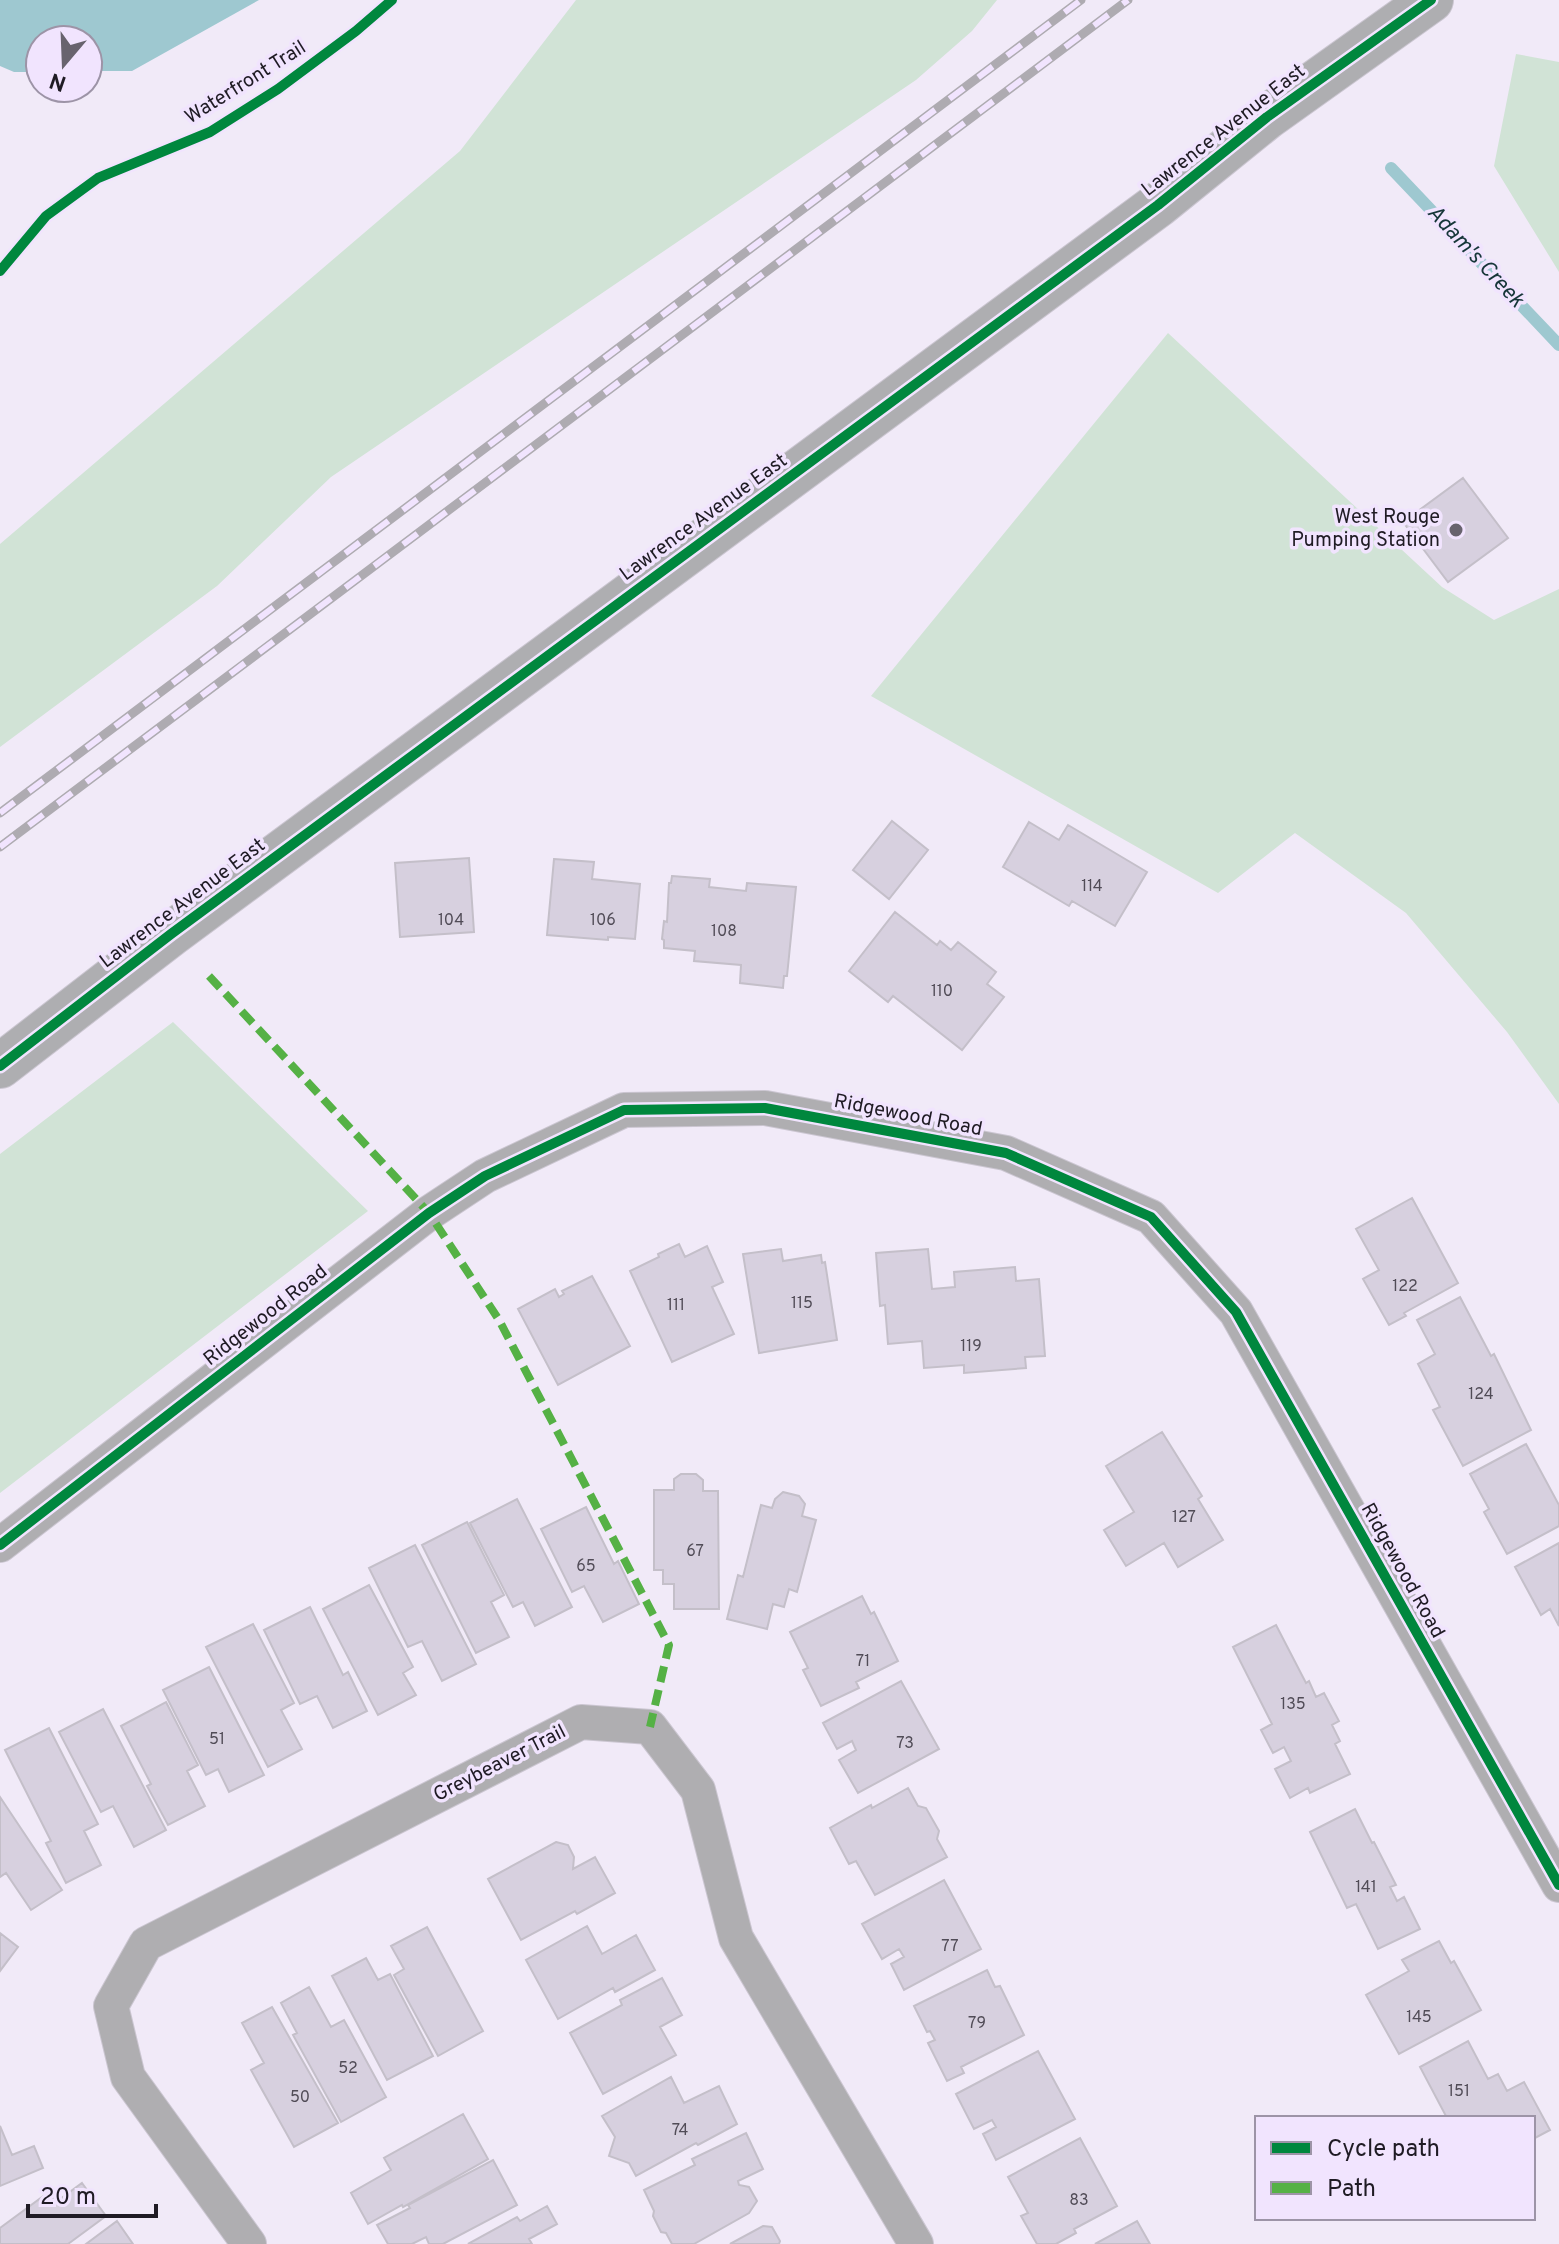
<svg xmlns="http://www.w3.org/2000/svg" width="1559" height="2244" viewBox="0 0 1559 2244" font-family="Overpass,sans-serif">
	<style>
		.green { fill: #d1e3d6 }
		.water { fill: #9ec8d0 }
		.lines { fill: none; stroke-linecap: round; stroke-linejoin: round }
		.stream { stroke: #9ec8d0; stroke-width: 12 }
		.building { fill: #d7d0df; stroke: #c4bfc9; stroke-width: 2 }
		.street-casing { stroke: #cbc6d1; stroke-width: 36 }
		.secondary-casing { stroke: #cbc6d1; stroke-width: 46 }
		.street { stroke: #afaeb1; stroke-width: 34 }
		.secondary { stroke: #aeaeb1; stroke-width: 44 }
		.rail-casing { stroke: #aeabb1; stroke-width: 9 }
		.rail { stroke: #f1e4fe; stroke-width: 6; stroke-dasharray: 18; stroke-linecap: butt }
		.quiet { stroke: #55b145; stroke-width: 8; stroke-dasharray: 16 8; stroke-linecap: butt }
		.cycleway-casing { stroke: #f1e4fe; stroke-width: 15 }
		.cycleway { stroke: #00873e; stroke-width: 10 }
		.poi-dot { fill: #68636e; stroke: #f1e4fe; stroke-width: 3 }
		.labels { text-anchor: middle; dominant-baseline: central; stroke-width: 7; stroke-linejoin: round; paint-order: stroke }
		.number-label { font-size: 16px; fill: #514c57 }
		.street-label { font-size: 20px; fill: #1f1b24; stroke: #f1e4fe }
		.poi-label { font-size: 20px; fill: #1f1b24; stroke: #f1e4fe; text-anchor: end }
		.water-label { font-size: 22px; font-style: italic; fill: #163639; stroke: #f1e4fe }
	</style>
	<rect width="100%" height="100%" fill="#f1eaf8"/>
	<!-- green -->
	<path class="green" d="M576,0H997L972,31L916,80L331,477L217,586L0,747V544L460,151Z
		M1516,54L1559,62V272L1494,166Z
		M1168,333L1442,587L1494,620L1559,589V1104L1507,1032L1406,913L1295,833L1218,893L871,696Z
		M173,1022L368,1211L0,1493V1154Z"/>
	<!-- water -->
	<path class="water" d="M0,0H259L132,71H88V40H40V72H14L0,66Z"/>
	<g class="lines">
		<!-- stream -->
		<path class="stream" d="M1391,168L1559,345"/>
	</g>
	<!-- building -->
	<path class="building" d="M1463,478L1508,538L1448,582L1403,522Z
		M892,821L928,850L889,899L853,870Z
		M1029,822L1059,840L1068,825L1147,872L1115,926L1072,901L1069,906L1003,867Z
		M469,858L474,932L400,937L395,863Z
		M554,859L594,862L592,879L640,884L635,939L608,937V940L547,935Z
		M672,876L710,879L709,887L746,891L747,883L796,887L787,976H784L783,988L740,983L741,965L694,961L695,951L664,948V940L662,939L664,921L667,922L669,883H671Z
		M895,912L937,945L940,941L951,950L958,942L996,972L987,984L1004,997L962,1050L893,996L888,1002L849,971Z
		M1412,1198L1458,1283L1404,1313L1406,1316L1389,1325L1363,1279L1379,1270L1356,1229Z
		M679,1244L685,1257L707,1246L723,1282L712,1287L734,1334L672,1362L630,1271L659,1257L658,1254Z
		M781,1249L783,1261L821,1255L822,1263L825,1262L837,1340L759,1353L743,1254Z
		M928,1249L932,1289L955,1287L954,1272L1015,1267L1016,1281L1039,1279L1045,1356L1025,1357L1026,1368L964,1373V1365L924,1368L922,1341L888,1344L885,1305L880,1306L876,1253Z
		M592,1276L630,1346L558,1385L518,1309L555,1289L559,1297L564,1294L562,1291Z
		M1460,1297L1491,1356L1494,1354L1531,1430L1463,1466L1433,1410L1440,1407L1418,1364L1435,1354L1417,1320Z
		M1162,1432L1202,1496L1198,1499L1223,1540L1178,1567L1164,1543L1126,1566L1104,1530L1134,1512L1106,1466Z
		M1526,1444L1559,1505V1526L1507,1554L1484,1512L1489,1509L1470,1474Z
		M681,1474H696L703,1480V1491H718L719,1609H674V1584H663V1570H654V1490H674V1479Z
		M783,1492L799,1496L805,1504L802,1516L816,1520L797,1592L789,1589L784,1607L773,1604L767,1629L727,1619L738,1575L743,1577L761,1505L772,1508L775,1499Z
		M517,1499L572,1607L535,1626L523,1602L513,1607L470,1523Z
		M586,1507L614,1564L618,1561L639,1604L603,1622L584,1586L572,1592L541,1529Z
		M467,1522L504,1595L491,1602L509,1637L476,1653L422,1545Z
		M1559,1543V1626L1550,1609L1541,1615L1515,1567Z
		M415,1545L476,1664L442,1681L422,1641L408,1647L369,1568Z
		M369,1585L413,1667L403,1673L416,1695L378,1715L323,1609Z
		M862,1596L871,1614L874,1612L898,1661L856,1682L859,1688L821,1706L803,1670L808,1668L790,1632Z
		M310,1607L343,1675L348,1672L367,1711L333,1728L317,1696L300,1704L264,1630Z
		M253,1624L294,1703L281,1710L302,1749L268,1767L206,1647Z
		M1276,1625L1306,1683L1309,1681L1316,1697L1324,1693L1339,1721L1332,1725L1340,1741L1335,1744L1350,1774L1310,1793L1308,1788L1290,1798L1275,1769L1291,1761L1284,1747L1273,1753L1261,1730L1272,1724L1233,1647Z
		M209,1667L264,1775L229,1792L218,1769L206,1775L163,1690Z
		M901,1681L939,1749L858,1793L839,1760L856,1750L852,1741L837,1749L823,1723Z
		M166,1702L198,1765L187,1771L205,1806L168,1825L147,1786L151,1784L121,1726Z
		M103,1709L166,1830L134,1847L113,1806L101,1812L59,1732Z
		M49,1728L98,1824L84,1831L101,1865L66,1883L46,1843L51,1841L5,1750Z
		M908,1788L918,1806L926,1808L939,1831L937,1839L947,1857L875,1895L856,1861L849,1864L830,1828L871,1805L872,1808Z
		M0,1797L62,1890L31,1910L6,1873L0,1877Z
		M1355,1809L1372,1843L1374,1842L1396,1885L1390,1887L1397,1901L1404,1897L1420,1929L1378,1949L1356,1904L1347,1908L1310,1832Z
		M556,1842L568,1845L574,1857L573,1869L595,1857L615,1893L577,1914L575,1911L521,1940L488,1879Z
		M944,1880L981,1949L904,1990L891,1964L904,1957L899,1949L882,1959L862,1924Z
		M587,1926L602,1954L636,1935L655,1970L615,1992L613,1988L558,2019L526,1960Z
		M427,1927L483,2031L438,2056L394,1975L404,1969L391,1946Z
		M0,1933L18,1947L0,1971Z
		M1439,1941L1451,1963L1454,1961L1481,2010L1399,2054L1366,1995L1409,1971L1402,1960Z
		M366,1958L378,1980L390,1974L433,2056L387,2080L332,1976Z
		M987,1970L995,1987L1000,1986L1024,2035L961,2067L964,2073L947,2081L928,2043L935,2040L930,2031L927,2032L914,2006Z
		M662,1978L682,2015L660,2027L676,2055L603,2094L570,2033L622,2005L620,2000Z
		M309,1987L331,2027L344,2020L386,2097L341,2122L293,2035L297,2033L281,2003Z
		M272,2007L338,2123L294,2147L251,2070L264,2063L242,2023Z
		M1468,2041L1488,2079L1498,2074L1507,2091L1524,2082L1550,2130L1533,2139V2118H1447L1420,2067Z
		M1038,2051L1075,2119L996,2160L983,2134L996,2127L992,2120L974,2129L956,2094Z
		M671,2077L684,2103L719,2086L737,2124L698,2145L696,2143L636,2176L629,2163L609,2156L615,2137L602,2116Z
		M463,2114L488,2159L403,2207L402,2205L368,2224L351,2193L391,2170L384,2158Z
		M0,2126L12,2155L34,2146L43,2168L0,2186Z
		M746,2133L763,2169L738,2181L739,2185L749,2187L757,2201L749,2213L694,2244H672L666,2233L661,2232L653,2216L654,2211L644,2190L695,2165L692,2159Z
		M1080,2138L1117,2206L1074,2229L1076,2233L1056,2244H1037L1021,2216L1028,2213L1008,2177Z
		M493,2160L517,2205L443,2244H429L426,2237L412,2244H388L377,2225L410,2208L408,2205Z
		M82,2183L106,2216L68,2244H0V2228L53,2189L60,2199Z
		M547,2206L557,2224L529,2239L532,2244H468L517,2217L520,2221Z
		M117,2221L133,2244H86Z
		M1137,2221L1150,2244H1095Z
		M763,2226L772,2227L780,2241L779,2244H730Z"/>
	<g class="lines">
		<defs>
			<path id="street" d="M0,1545L429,1213L485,1176L624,1110L765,1108L1006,1153L1151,1217L1236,1312L1559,1885
				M249,2244L128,2077L111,2006L146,1944L581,1722L650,1727L698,1790L736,1938L916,2244"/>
			<path id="secondary" d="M0,1066L171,934L1158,205L1267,117L1431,0"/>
		</defs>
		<!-- street casing -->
		<use href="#street" class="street-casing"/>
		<!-- secondary casing -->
		<use href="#secondary" class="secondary-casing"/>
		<!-- street -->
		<use href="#street" class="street"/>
		<!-- secondary -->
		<use href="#secondary" class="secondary"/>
		<defs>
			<path id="rail" d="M0,813L1081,0
				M0,847L1128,0"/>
		</defs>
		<!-- rail casing -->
		<use href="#rail" class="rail-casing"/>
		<!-- rail -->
		<use href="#rail" class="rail"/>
		<!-- quiet -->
		<path class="quiet" d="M209,976L429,1213L499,1320L669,1645L650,1727"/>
		<defs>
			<path id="cycleway" d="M0,271L46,216L98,178L210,132L278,89L356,31L392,0
				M0,1066L171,934L1158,205L1267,117L1431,0
				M0,1545L429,1213L485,1176L624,1110L765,1108L1006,1153L1151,1217L1236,1312L1559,1885"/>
		</defs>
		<!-- cycleway casing -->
		<use href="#cycleway" class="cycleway-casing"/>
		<!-- cycleway -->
		<use href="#cycleway" class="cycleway"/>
	</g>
	<!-- markers -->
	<circle class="poi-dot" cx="1456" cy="530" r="8"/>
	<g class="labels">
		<!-- number labels -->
		<g class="number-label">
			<text x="1092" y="887">114</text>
			<text x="451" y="921">104</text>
			<text x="603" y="921">106</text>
			<text x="724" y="932">108</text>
			<text x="942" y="992">110</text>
			<text x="1405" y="1287">122</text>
			<text x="802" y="1304">115</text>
			<text x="676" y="1306">111</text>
			<text x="971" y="1347">119</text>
			<text x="1481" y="1395">124</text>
			<text x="1184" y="1518">127</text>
			<text x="695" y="1552">67</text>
			<text x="586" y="1567">65</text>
			<text x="863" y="1662">71</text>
			<text x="1293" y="1705">135</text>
			<text x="217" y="1740">51</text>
			<text x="905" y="1744">73</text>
			<text x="1366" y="1888">141</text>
			<text x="950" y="1947">77</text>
			<text x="1419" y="2018">145</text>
			<text x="977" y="2024">79</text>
			<text x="348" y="2069">52</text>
			<text x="1459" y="2092">151</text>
			<text x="300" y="2098">50</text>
			<text x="680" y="2131">74</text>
			<text x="1079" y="2201">83</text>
		</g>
		<!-- street labels -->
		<g class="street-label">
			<text transform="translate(246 83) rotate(-32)">Waterfront Trail</text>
			<text transform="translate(1224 131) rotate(-38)">Lawrence Avenue East</text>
			<text transform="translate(704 518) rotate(-36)">Lawrence Avenue East</text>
			<text transform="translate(183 904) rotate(-37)">Lawrence Avenue East</text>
			<text transform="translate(908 1116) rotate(11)">Ridgewood Road</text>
			<text transform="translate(266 1316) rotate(-38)">Ridgewood Road</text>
			<text transform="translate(1402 1571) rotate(61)">Ridgewood Road</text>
			<text transform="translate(500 1764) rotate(-27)">Greybeaver Trail</text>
		</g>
		<!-- poi labels -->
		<g class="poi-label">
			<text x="1440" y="518">West Rouge<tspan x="1440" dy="23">Pumping Station</tspan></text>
		</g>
		<!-- water labels -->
		<g class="water-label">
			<text transform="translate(1475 257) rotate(47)">Adam's Creek</text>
		</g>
	</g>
	<!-- legend -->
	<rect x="1255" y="2116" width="280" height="104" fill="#f1e4fe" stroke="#9d94a7" stroke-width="2"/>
	<rect x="1271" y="2142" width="40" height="12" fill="#00873e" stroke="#9d94a7" stroke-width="2"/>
	<text x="1327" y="2156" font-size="24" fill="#1f1b24">Cycle path</text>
	<rect x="1271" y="2182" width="40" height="12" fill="#55b145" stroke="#9d94a7" stroke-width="2"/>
	<text x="1327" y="2196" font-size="24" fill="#1f1b24">Path</text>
	<!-- north arrow -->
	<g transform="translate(64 64) rotate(199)"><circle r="38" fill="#f1e4fe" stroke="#9d94a7" stroke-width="2"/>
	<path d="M0-6L14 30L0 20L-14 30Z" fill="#68636e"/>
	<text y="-12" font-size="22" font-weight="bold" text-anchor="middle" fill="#1f1b24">N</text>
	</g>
	<!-- scale -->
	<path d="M28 2204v12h128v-12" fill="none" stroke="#1f1b24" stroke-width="4"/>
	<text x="40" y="2204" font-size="24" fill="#1f1b24" stroke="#f1e4fe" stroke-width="6" paint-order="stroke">20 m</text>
</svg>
